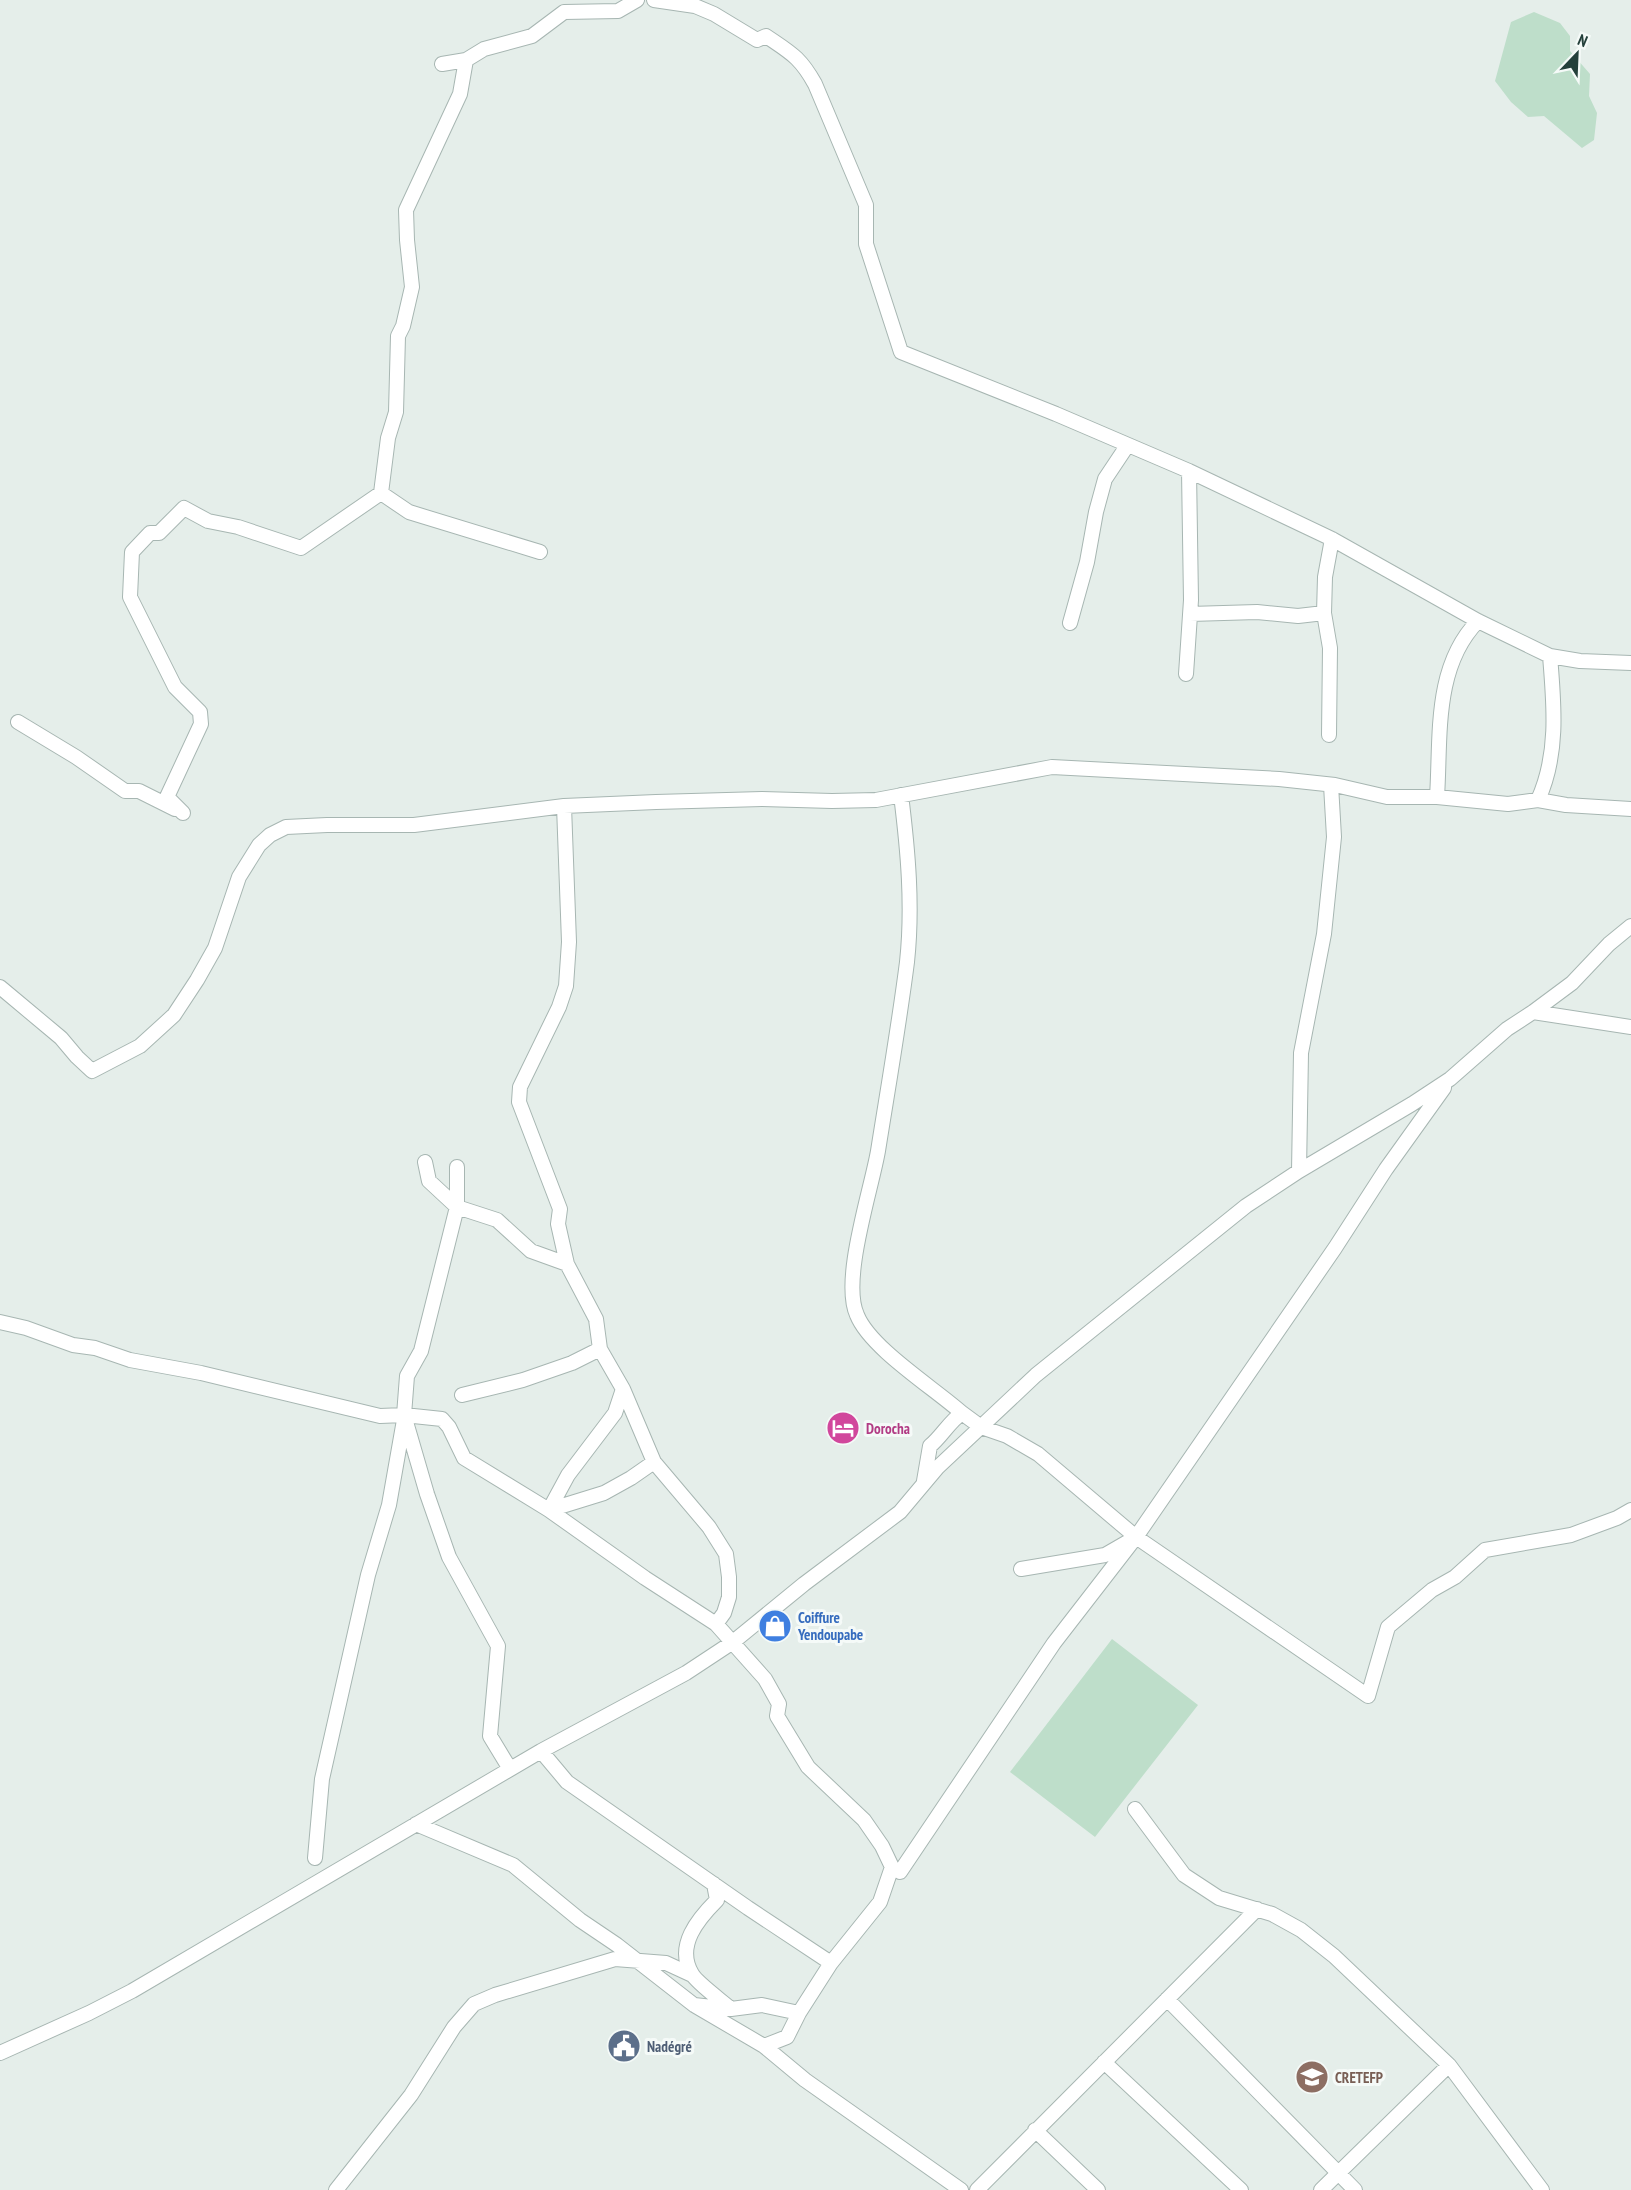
<svg xmlns="http://www.w3.org/2000/svg" width="1631" height="2190" viewBox="0 0 1631 2190" font-family="'PT Sans Narrow',sans-serif">
	<style>
		.green { fill: #bedeca }
		.lines { fill: none; stroke-linecap: round; stroke-linejoin: round }
		.minor-casing { stroke: #a7b6b2; stroke-width: 16 }
		.minor { stroke: #fff; stroke-width: 14 }
		.labels { text-anchor: middle; dominant-baseline: central; stroke-width: 6; stroke-linejoin: round; paint-order: stroke }
		.hotel-label { font-size: 15px; font-weight: bold; fill: #b23c85; stroke: #f5faf8; text-anchor: start }
		.shop-label { font-size: 15px; font-weight: bold; fill: #366cbe; stroke: #f5faf8; text-anchor: start }
		.service-label { font-size: 15px; font-weight: bold; fill: #4e5e75; stroke: #f5faf8; text-anchor: start }
		.education-label { font-size: 15px; font-weight: bold; fill: #785e54; stroke: #f5faf8; text-anchor: start }
	</style>
	<rect width="100%" height="100%" fill="#e5eeea"/>
	<!-- green -->
	<path class="green" d="M1534,12L1560,23L1570,36V51L1590,74L1589,96L1597,113L1594,140L1582,148L1544,116L1528,117L1511,102L1495,81L1511,22Z
		M1112,1639L1198,1705L1095,1837L1010,1772Z"/>
	<g class="lines">
		<defs>
			<path id="minor" d="M654,0L695,6L714,14L757,40L766,36C791,53 800,57 815,84L866,205V244L901,352L1056,414L1189,471L1332,539L1478,621L1550,656L1580,661L1631,663
				M466,60L460,94L406,210L407,240L412,287L403,326L398,336L396,412L388,438L381,493L409,512L540,552
				M442,64L466,60L484,49L532,36L564,12L618,11L637,0
				M1190,614L1257,612L1298,616L1324,613
				M1070,623L1087,562L1096,512L1105,479L1127,446
				M1186,674L1191,600L1189,471
				M18,722L76,757L125,791H139L175,809
				M1329,735L1330,648L1324,613L1325,577L1332,539
				M901,795C908,851 913,906 907,962C899,1025 888,1088 878,1151C871,1191 841,1280 857,1315C870,1348 934,1388 962,1413C949,1422 942,1436 930,1446L924,1481
				M1437,797C1441,737 1433,667 1478,621
				M1538,800L1566,805L1631,809
				M564,806L569,942L566,986L559,1007L520,1087L519,1102L560,1209L558,1224L567,1264L596,1319L600,1349L623,1389L654,1462L709,1527L726,1554L729,1577V1597L724,1613L716,1624
				M183,813L167,797L201,724L200,712L175,687L130,597L132,552L150,533H159L184,508L208,521L238,527L301,548L381,493
				M0,987L61,1038L77,1057L92,1071L140,1046L174,1015L197,980L215,948L239,877L259,845L270,835L286,827L327,825H414L564,806L656,802L762,799L832,801L876,800L1052,767L1279,779L1335,785L1387,797H1437L1508,804L1538,800C1559,754 1554,704 1550,656
				M1533,1012L1631,1027
				M1444,1088L1386,1169L1335,1248L1136,1537L1368,1696L1388,1627L1432,1590L1455,1577L1485,1550L1571,1535L1617,1518L1631,1510
				M425,1162L429,1181L457,1207L497,1220L531,1251L567,1264
				M457,1167V1207L421,1351L407,1376L404,1415L427,1494L449,1557L498,1646L490,1736L510,1769
				M1299,1171L1301,1053L1324,934L1334,837L1331,785
				M0,1322L26,1328L73,1345L95,1348L130,1360L201,1373L380,1416L404,1415L442,1419L449,1427L464,1458L549,1510L645,1578L716,1624L765,1679L779,1704L777,1716L808,1767L864,1820L882,1846L892,1867L880,1902L831,1963L799,2013L762,2005L731,2009L694,2005
				M462,1395L523,1380L572,1363L600,1349
				M549,1510L568,1475L615,1413L623,1389
				M549,1510L604,1493L631,1478L654,1462
				M1021,1569L1105,1555L1131,1540
				M541,1751L567,1782L748,1908L831,1963
				M1135,1809L1184,1875L1219,1898L1272,1914L1301,1930L1334,1956L1449,2065L1542,2190
				M416,1824L513,1865L580,1920L617,1945L694,2005L764,2046L805,2080L961,2190
				M315,1858L322,1779L368,1575L389,1505L404,1420
				M900,1872L1054,1643L1136,1537L1038,1454L1007,1436L981,1427L962,1413
				M714,1884L717,1900C698,1919 675,1946 692,1974C697,1983 722,2001 731,2009
				M1167,1999L1355,2190
				M764,2046L787,2037L799,2013
				M0,2053L89,2013L132,1991L541,1751L686,1673L733,1642L804,1584L900,1512L937,1468L1036,1375L1246,1206L1299,1171L1412,1104L1450,1079L1507,1029L1533,1012L1572,983L1609,944L1631,926
				M1104,2062L1241,2190
				M1035,2130L1098,2190
				M336,2190L411,2095L454,2027L474,2004L495,1995L615,1959L666,1963L692,1975
				M977,2190L1257,1909
				M1321,2190L1449,2065"/>
		</defs>
		<!-- minor casing -->
		<use href="#minor" class="minor-casing"/>
		<!-- minor -->
		<use href="#minor" class="minor"/>
	</g>
	<!-- icons -->
	<defs>
		<symbol id="hotel-disc" viewBox="-11 -11 22 22"><circle r="9.5" fill="#d1479c" stroke="#f5faf8"/><path d="M-6-4.5h1.5V1H6V5H4.5V3h-9V5H-6ZM-4 0a1.8 1.8 0 1 1 3.6 0ZM.5 0V-2.5h3Q6-2.5 6 0Z" fill="#fff"/></symbol>
		<symbol id="shop-disc" viewBox="-11 -11 22 22"><circle r="9.5" fill="#3f7fe0" stroke="#f5faf8"/><path d="M-5-2.5h2.3a2.7 3.5 0 0 1 5.4 0H5L5.5 6h-11ZM-1.5-2.5h3a1.5 2.3 0 0 0-3 0Z" fill="#fff"/></symbol>
		<symbol id="civic-disc" viewBox="-11 -11 22 22"><circle r="9.5" fill="#5c6f8a" stroke="#f5faf8"/><path d="M-.6-6.5H3V-4.5H.6V-3L4-1V1h2V6H-6V1h2V-1L-.6-3ZM-1.2 2.5V6h2.4V2.5Z" fill="#fff"/></symbol>
		<symbol id="school-disc" viewBox="-11 -11 22 22"><circle r="9.5" fill="#8d6e63" stroke="#f5faf8"/><path d="M0-5L7-2L0 1L-7-2ZM-4 1L0 2.5L4 1V4Q0 6-4 4Z" fill="#fff"/></symbol>
	</defs>
	<g fill-rule="evenodd">
		<use href="#hotel-disc" x="824" y="1409" width="38" height="38"/>
		<use href="#shop-disc" x="756" y="1607" width="38" height="38"/>
		<use href="#civic-disc" x="605" y="2027" width="38" height="38"/>
		<use href="#school-disc" x="1293" y="2058" width="38" height="38"/>
	</g>
	<g class="labels">
		<!-- hotel labels -->
		<g class="hotel-label">
			<text x="866" y="1428">Dorocha</text>
		</g>
		<!-- shop labels -->
		<g class="shop-label">
			<text x="798" y="1617">Coiffure<tspan x="798" dy="17">Yendoupabe</tspan></text>
		</g>
		<!-- service labels -->
		<g class="service-label">
			<text x="647" y="2046">Nadégré</text>
		</g>
		<!-- education labels -->
		<g class="education-label">
			<text x="1335" y="2077">CRETEFP</text>
		</g>
	</g>
	<!-- north arrow -->
	<g transform="translate(1577 54) rotate(23)" stroke="#f5faf8" stroke-width="4.5" paint-order="stroke">
	<path d="M0-4.5L10 22L0 15L-10 22Z" fill="#24403b"/>
	<text y="-9" font-size="16" font-weight="bold" text-anchor="middle" fill="#24403b">N</text>
	</g>
</svg>
